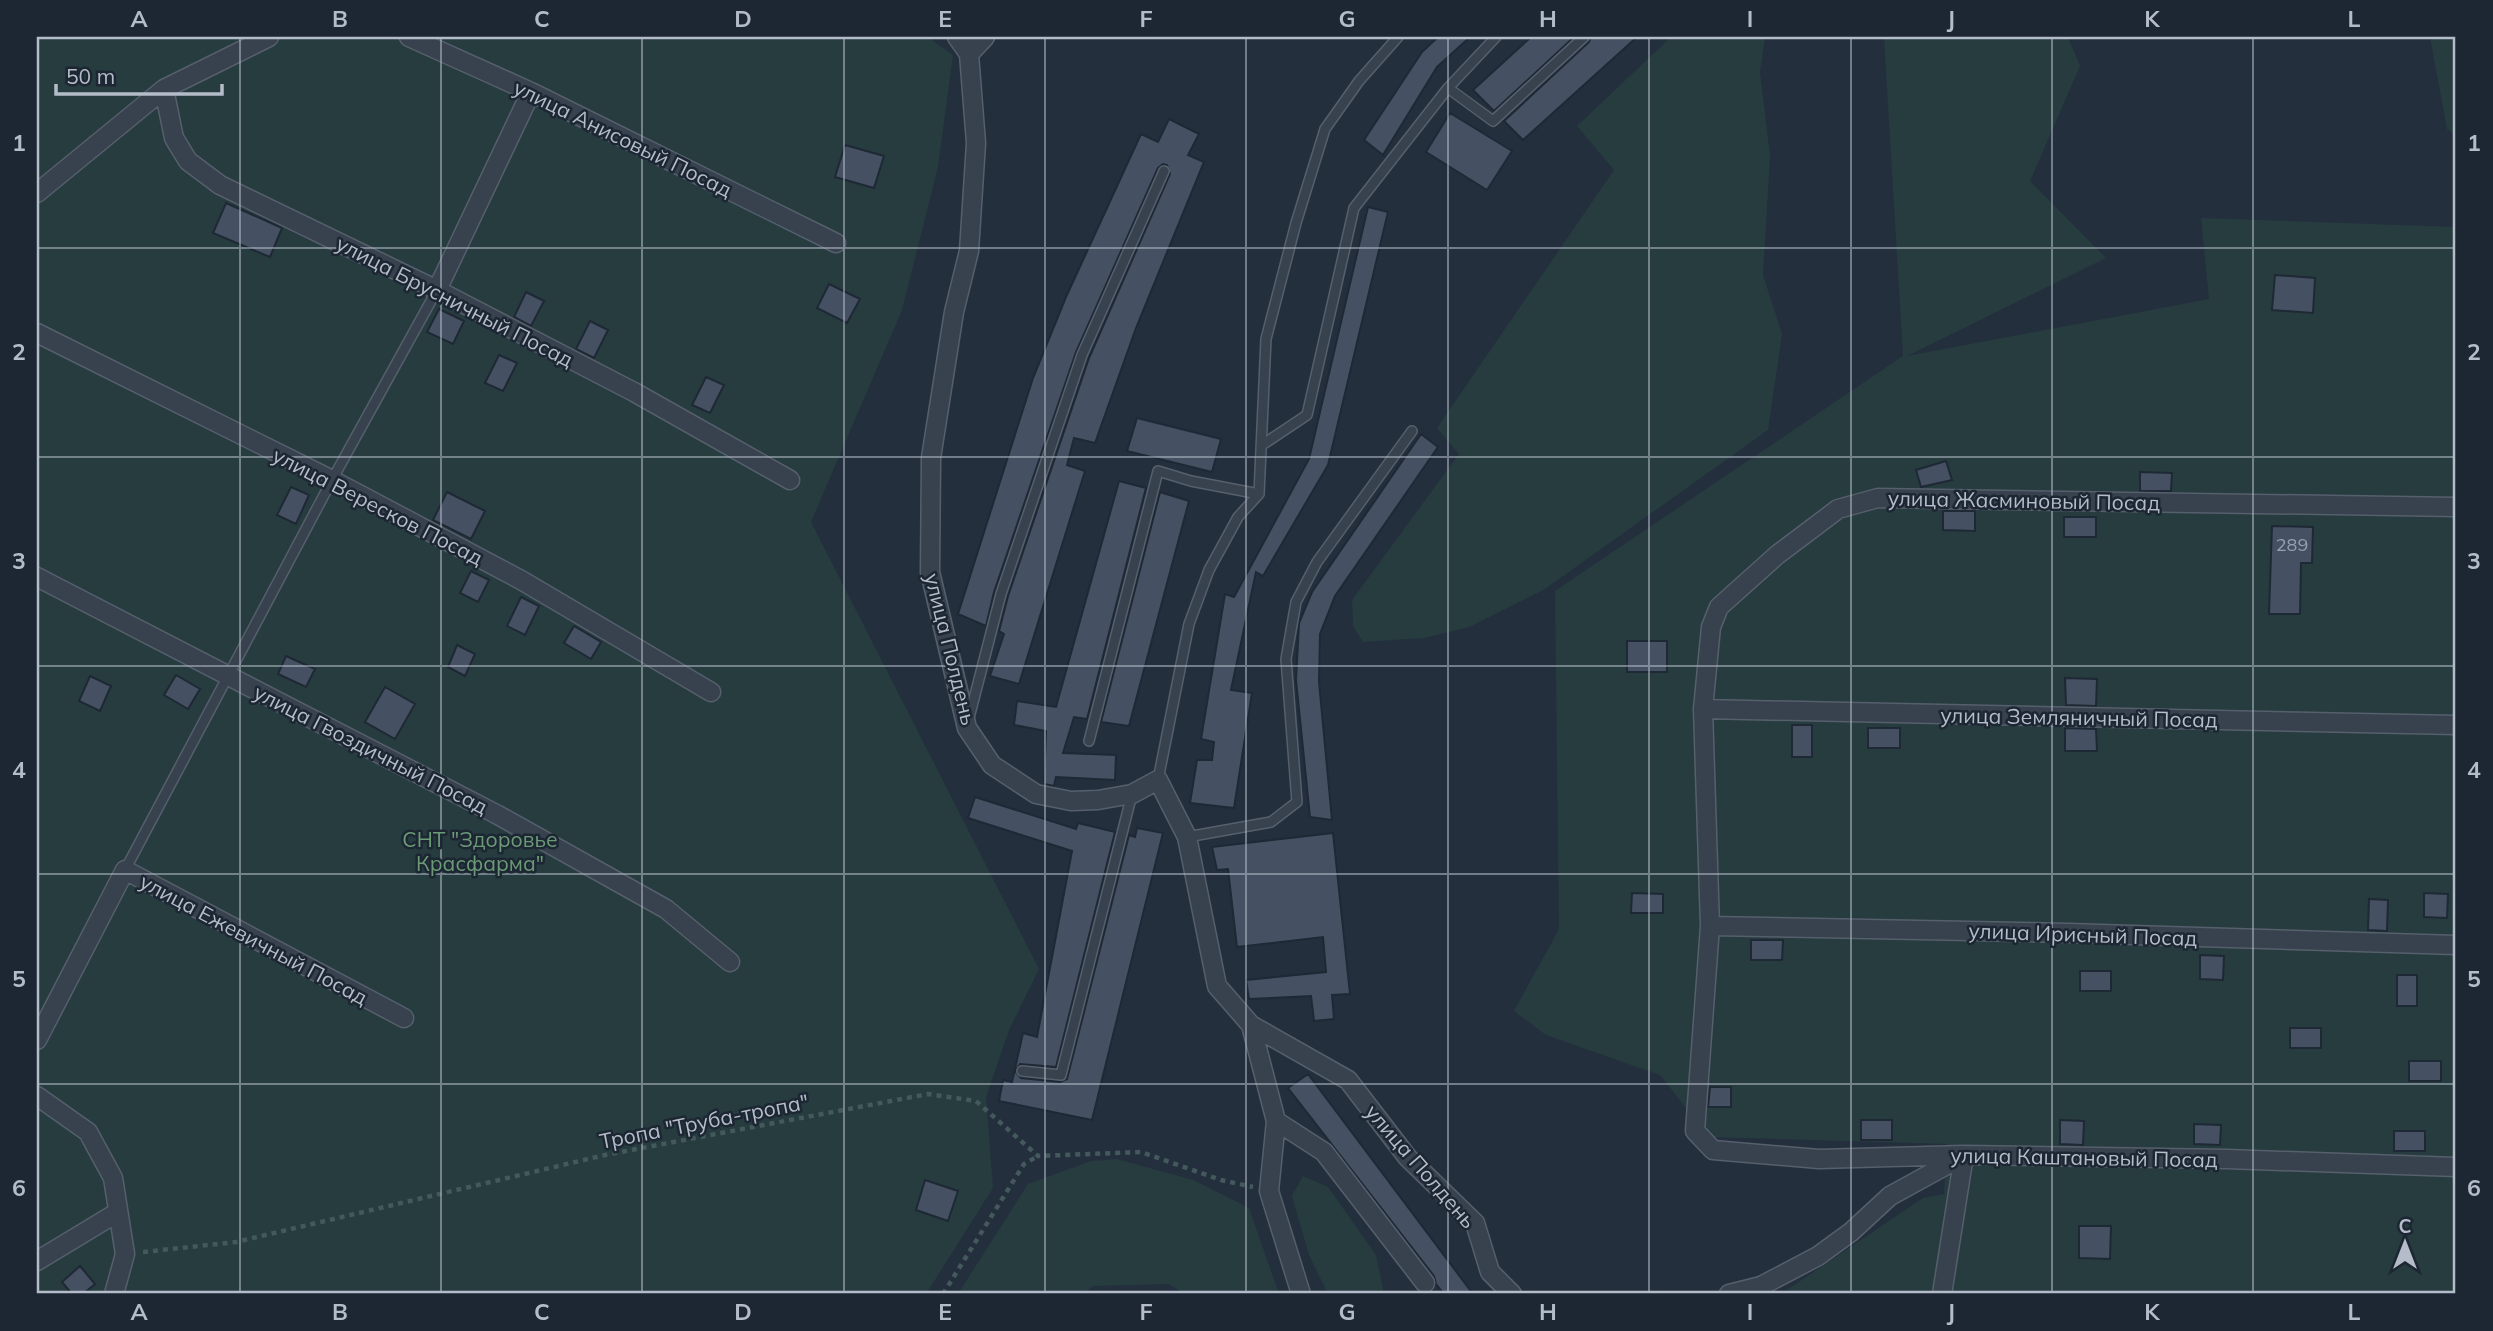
<svg xmlns="http://www.w3.org/2000/svg" width="2493" height="1331" viewBox="0 0 2493 1331" font-family="Mulish,sans-serif">
	<style>
		.green { fill: #263c3f }
		.building { fill: #455162; stroke: #1f2835; stroke-width: 2 }
		.lines { fill: none; stroke-linecap: round; stroke-linejoin: round }
		.service-casing { stroke: #565f6c; stroke-width: 12 }
		.minor-casing { stroke: #565f6c; stroke-width: 21 }
		.path { stroke: #44595c; stroke-width: 4.5; stroke-dasharray: 5 5; stroke-linecap: butt }
		.service { stroke: #38414e; stroke-width: 9 }
		.minor { stroke: #38414e; stroke-width: 18 }
		.grid { fill: none; stroke: #b4bcc9; stroke-width: 2; stroke-opacity: 0.55 }
		.labels { text-anchor: middle; dominant-baseline: central; stroke-width: 5; stroke-linejoin: round; paint-order: stroke }
		.number-label { font-size: 18px; fill: #98a1af }
		.street-label { font-size: 21px; fill: #b4bcc9; stroke: #1d2633 }
		.park-label { font-size: 21px; fill: #6b9a76; stroke: #1d2633 }
		.neatline { fill: none; stroke: #b4bcc9; stroke-width: 2.5 }
		.grid-label { font-size: 23px; text-anchor: middle; font-weight: bold; fill: #b4bcc9 }
	</style>
	<rect width="100%" height="100%" fill="#242f3e"/>
	<!-- green -->
	<path class="green" d="M37,37H927L953,55L938,167L902,310L811,522L1039,969L1009,1030L986,1097L993,1188L926,1294H37Z
		M1671,37H1765L1760,72L1770,156L1763,275L1782,334L1768,430L1545,589L1469,627L1424,638L1363,642L1353,626L1352,600L1459,454L1437,428L1614,170L1577,126Z
		M1884,37H2068L2080,66L2030,181L2106,258L1907,356L2209,299L2201,218L2456,227V1294H1781L1923,1198L1944,1194L1947,1144L1709,1137L1660,1075L1546,1035L1514,1011L1559,929L1555,591L1903,356Z
		M2430,37H2456V136L2447,129Z
		M1117,1159L1193,1180L1249,1208L1279,1294H1186L1168,1284L1093,1286L1084,1294H958L1028,1184L1091,1161Z
		M1303,1176L1328,1187L1376,1255L1384,1294H1328L1309,1255L1292,1196Z"/>
	<!-- building -->
	<path class="building" d="M1438,37H1470L1437,67L1383,155L1364,140L1422,52Z
		M1531,37H1574L1494,111L1473,90Z
		M1591,37H1637L1523,140L1504,121L1589,42Z
		M1450,113L1512,151L1487,190L1426,152Z
		M1169,119L1199,134L1188,155L1204,162L1136,328L1095,443L1074,438L1067,465L1085,471L1019,684L990,676L1004,634L999,631L1008,596L1089,358L1170,174L1167,165L1163,164L1158,168L1076,352L994,592L986,626L958,614L1033,378L1066,297L1141,134L1158,142Z
		M845,145L884,156L874,188L835,177Z
		M226,203L282,228L270,257L213,233Z
		M1368,207L1388,212L1328,465L1263,576L1256,572L1231,690L1252,693L1234,808L1190,803L1197,760H1212L1214,742L1201,739L1225,594L1234,597L1309,459Z
		M2275,275L2315,278L2313,313L2272,310Z
		M829,284L860,299L847,323L817,308Z
		M526,292L544,301L531,326L514,317Z
		M439,309L464,321L453,344L427,332Z
		M590,321L608,330L594,358L576,349Z
		M499,355L517,363L503,391L485,383Z
		M706,377L724,385L710,413L692,405Z
		M1137,418L1221,439L1212,472L1127,451Z
		M1421,434L1438,447L1335,596L1320,634L1319,682L1332,820L1310,817L1296,680L1299,623L1312,592Z
		M1946,461L1952,480L1921,487L1916,470Z
		M2140,472L2172,473L2171,491H2140Z
		M1119,481L1146,488L1087,719L1074,717L1063,753L1116,755L1115,780L1056,777L1054,786L1044,784L1046,731L1014,725L1017,701L1056,707Z
		M291,487L309,495L296,524L277,515Z
		M447,492L485,511L471,539L433,520Z
		M1160,492L1189,501L1129,726L1101,722Z
		M1943,511H1975V531L1943,530Z
		M2064,517H2096V537H2064Z
		M2272,526L2313,527L2312,563H2301L2300,614H2269Z
		M471,571L489,580L478,602L460,593Z
		M521,597L539,606L525,635L507,626Z
		M574,626L601,642L591,659L564,643Z
		M1627,641H1667V672H1627Z
		M457,645L475,654L465,676L448,667Z
		M286,656L315,669L306,687L278,674Z
		M176,675L200,689L188,709L164,695Z
		M90,676L111,686L100,711L79,701Z
		M2065,678L2097,679L2096,706L2066,705Z
		M385,687L415,704L395,739L365,722Z
		M1792,725H1812V757H1792Z
		M1868,728H1900V748H1868Z
		M2065,728L2096,729L2097,751H2065Z
		M975,797L1076,829L1078,823L1115,832L1056,1067L1020,1064L1015,1071L1021,1078L1060,1082L1067,1079L1129,835L1135,837L1137,828L1163,833L1092,1120L999,1101L1003,1080L1012,1082L1023,1033L1037,1037L1072,851L968,818Z
		M1333,833L1350,994L1332,995L1334,1019L1314,1021L1311,996L1249,999L1246,980L1326,972L1323,937L1237,947L1228,869L1217,870L1212,847Z
		M1632,893L1663,894V913H1631Z
		M2424,893L2448,894L2447,918L2424,917Z
		M2369,899L2388,900L2387,931L2368,930Z
		M1751,940H1783L1782,960H1751Z
		M2200,955L2224,956L2223,980L2200,979Z
		M2080,971H2111V991H2080Z
		M2397,975H2417V1006H2397Z
		M2290,1028H2321V1048H2290Z
		M2409,1061H2441V1081H2409Z
		M1308,1074L1473,1294H1444L1436,1284L1434,1276L1288,1088Z
		M1710,1087H1731V1107H1708Z
		M1861,1120H1892V1140H1861Z
		M2060,1120L2084,1121L2083,1145L2060,1144Z
		M2194,1124L2221,1125L2220,1145L2194,1144Z
		M2394,1131H2425V1151H2394Z
		M925,1180L958,1191L948,1221L916,1210Z
		M2079,1226H2111L2110,1259L2079,1258Z
		M80,1266L95,1284L83,1294H72L62,1282Z"/>
	<g class="lines">
		<defs>
			<path id="service" d="M1448,88L1493,121L1584,37
				M1262,445L1307,415L1354,208L1448,88L1496,37
				M969,718L1001,594L1082,355L1164,171
				M1089,741L1158,471L1191,481L1259,494
				M1158,780L1189,624L1209,570L1238,517L1259,494L1266,339L1296,223L1325,129L1359,81L1398,37
				M1187,837L1271,822L1297,802L1286,659L1296,602L1317,562L1412,431
				M125,870L332,480L437,290
				M1022,1071L1061,1075L1132,794"/>
			<path id="minor" d="M409,37L531,92L836,243
				M957,37L969,54L976,143L969,251L954,312L931,458L930,572L967,728L992,765L1036,794L1071,801L1098,800L1132,794L1158,780L1187,837L1217,986L1251,1025L1348,1080L1408,1158L1475,1223L1490,1272L1512,1294
				M969,54L985,37
				M164,89L174,138L188,161L220,185L437,290L634,392L790,480
				M37,193L164,89L269,37
				M437,290L531,92
				M37,333L332,480L521,580L711,692
				M2456,507L1878,498L1838,509L1777,555L1719,607L1711,627L1703,709L1710,926L1695,1131L1713,1150L1819,1159L1964,1155L2227,1159L2456,1167
				M37,577L498,815L666,909L730,962
				M1703,709L2456,725
				M1710,926L2069,933L2456,945
				M1251,1025L1276,1121L1269,1191L1301,1294
				M37,1040L125,870L404,1018
				M37,1096L88,1132L113,1178L125,1254L114,1294
				M1276,1121L1324,1152L1425,1283
				M37,1261L118,1212
				M1729,1294L1761,1286L1818,1256L1851,1232L1890,1196L1961,1157
				M1942,1294L1964,1155"/>
		</defs>
		<!-- service casing -->
		<use href="#service" class="service-casing"/>
		<!-- minor casing -->
		<use href="#minor" class="minor-casing"/>
		<!-- path -->
		<path class="path" d="M143,1252L236,1242L605,1155L928,1094L976,1101L1038,1156L1141,1152L1221,1180L1253,1187
			M943,1294L1024,1164L1038,1156"/>
		<!-- service -->
		<use href="#service" class="service"/>
		<!-- minor -->
		<use href="#minor" class="minor"/>
	</g>
	<!-- grid -->
	<path class="grid" d="M240,37V1294M441,37V1294M642,37V1294M844,37V1294M1045,37V1294M1246,37V1294M1448,37V1294M1649,37V1294M1851,37V1294M2052,37V1294M2253,37V1294M37,248H2456M37,457H2456M37,666H2456M37,874H2456M37,1084H2456"/>
	<g class="labels">
		<!-- number labels -->
		<g class="number-label">
			<text x="2292" y="544">289</text>
		</g>
		<!-- street labels -->
		<g class="street-label">
			<text transform="translate(623 138) rotate(26)">улица Анисовый Посад</text>
			<text transform="translate(455 301) rotate(27)">улица Брусничный Посад</text>
			<text transform="translate(2024 500) rotate(1)">улица Жасминовый Посад</text>
			<text transform="translate(378 506) rotate(27)">улица Вересков Посад</text>
			<text transform="translate(951 649) rotate(76)">улица Полдень</text>
			<text transform="translate(2079 717) rotate(1)">улица Земляничный Посад</text>
			<text transform="translate(371 749) rotate(27)">улица Гвоздичный Посад</text>
			<text transform="translate(2083 934) rotate(2)">улица Ирисный Посад</text>
			<text transform="translate(254 939) rotate(28)">улица Ежевичный Посад</text>
			<text transform="translate(704 1121) rotate(-11)">Тропа "Труба-тропа"</text>
			<text transform="translate(2084 1157) rotate(1)">улица Каштановый Посад</text>
			<text transform="translate(1421 1166) rotate(49)">улица Полдень</text>
		</g>
		<!-- park labels -->
		<g class="park-label">
			<text x="480" y="839">СНТ "Здоровье<tspan x="480" dy="24">Красфарма"</tspan></text>
		</g>
	</g>
	<!-- border -->
	<rect width="2493" height="1331" fill="none" stroke="#1d2633" stroke-width="77"/>
	<!-- north arrow -->
	<g transform="translate(2405 1243)" stroke="#1d2633" stroke-width="5" paint-order="stroke">
	<path d="M0-5L12 26L0 18L-12 26Z" fill="#b4bcc9"/>
	<text y="-10" font-size="19" font-weight="bold" text-anchor="middle" fill="#b4bcc9">С</text>
	</g>
	<!-- scale -->
	<path d="M56 84v10h166v-10" fill="none" stroke="#b4bcc9" stroke-width="3.5"/>
	<text x="66" y="84" font-size="21" fill="#b4bcc9" stroke="#1d2633" stroke-width="5" paint-order="stroke">50 m</text>
	<rect x="38" y="38" width="2416" height="1254" class="neatline"/>
	<g class="grid-label">
		<text x="139" y="27">A</text>
		<text x="340" y="27">B</text>
		<text x="542" y="27">C</text>
		<text x="743" y="27">D</text>
		<text x="945" y="27">E</text>
		<text x="1146" y="27">F</text>
		<text x="1347" y="27">G</text>
		<text x="1548" y="27">H</text>
		<text x="1750" y="27">I</text>
		<text x="1951" y="27">J</text>
		<text x="2152" y="27">K</text>
		<text x="2354" y="27">L</text>
		<text x="19" y="151">1</text>
		<text x="2474" y="151">1</text>
		<text x="19" y="360">2</text>
		<text x="2474" y="360">2</text>
		<text x="19" y="569">3</text>
		<text x="2474" y="569">3</text>
		<text x="19" y="778">4</text>
		<text x="2474" y="778">4</text>
		<text x="19" y="987">5</text>
		<text x="2474" y="987">5</text>
		<text x="19" y="1196">6</text>
		<text x="2474" y="1196">6</text>
		<text x="139" y="1320">A</text>
		<text x="340" y="1320">B</text>
		<text x="542" y="1320">C</text>
		<text x="743" y="1320">D</text>
		<text x="945" y="1320">E</text>
		<text x="1146" y="1320">F</text>
		<text x="1347" y="1320">G</text>
		<text x="1548" y="1320">H</text>
		<text x="1750" y="1320">I</text>
		<text x="1951" y="1320">J</text>
		<text x="2152" y="1320">K</text>
		<text x="2354" y="1320">L</text>
	</g>
</svg>
